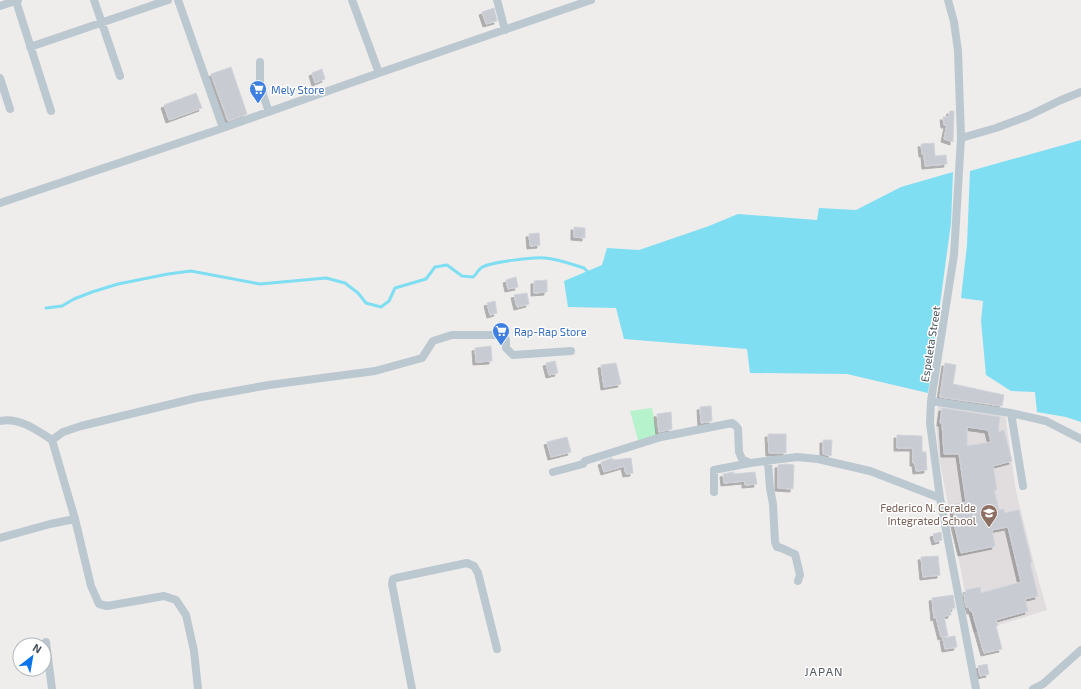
<svg xmlns="http://www.w3.org/2000/svg" width="1081" height="689" viewBox="0 0 1081 689" font-family="'Exo 2',sans-serif">
	<style>
		.education { fill: #e1ddde }
		.green { fill: #b6f2cb }
		.water { fill: #7fdef2 }
		.lines { fill: none; stroke-linecap: round; stroke-linejoin: round }
		.stream { stroke: #7fdef2; stroke-width: 3 }
		.building { fill: #c8ccd2; stroke: #d0d3d9; fill-rule: evenodd; filter: url(#shadow) }
		.minor { stroke: #bbc8d0; stroke-width: 8 }
		.labels { text-anchor: middle; dominant-baseline: central; stroke-width: 3; stroke-linejoin: round; paint-order: stroke }
		.shop-label { font-size: 11px; fill: #366cbe; stroke: #fff; text-anchor: start }
		.street-label { font-size: 11px; fill: #43515b; stroke: #fff }
		.education-label { font-size: 11px; fill: #785e54; stroke: #fff; text-anchor: end }
		.neighbourhood-label { font-size: 12px; letter-spacing: 1px; fill: #585d62; stroke: #fff }
	</style>
	<defs>
		<filter id="shadow"><feDropShadow dx="-3" dy="3" stdDeviation="0" flood-color="#0004"/></filter>
	</defs>
	<rect width="100%" height="100%" fill="#efecec"/>
	<!-- education -->
	<path class="education" d="M938,405L1005,413L1016,491L1034,564L1047,610L973,633L939,458L936,423Z"/>
	<!-- green -->
	<path class="green" d="M652,408L658,441L640,447L630,411Z"/>
	<!-- water -->
	<path class="water" d="M1081,140V422L1066,417L1037,412L1035,392L1011,391L986,375L981,321L983,301L961,298L967,245L970,171Z
		M953,172L951,223L928,393L847,374L750,373L747,349L624,339L616,308L568,307L564,281L602,265L607,248L639,250L709,226L738,214L817,220L819,208L856,210L901,187Z"/>
	<g class="lines">
		<!-- stream -->
		<path class="stream" d="M46,308L62,306L74,299L92,292L118,284L168,274L191,271L260,284L326,278L345,283L358,293L366,303L381,307L389,301L395,288L426,279L435,267L447,265L462,276L473,277C476,275 478,270 481,268C489,262 534,257 545,258C558,259 571,264 584,268L587,271"/>
	</g>
	<!-- building -->
	<path class="building" d="M494,8L497,21L486,24L482,12Z
		M231,67L247,114L228,121L211,74Z
		M322,69L325,79L315,83L312,73Z
		M196,93L202,108L169,120L164,105Z
		M950,111H954L953,142L944,139L947,125H944L943,117H948Z
		M934,143L935,156L946,155L947,164L925,166L924,154H922L921,144Z
		M574,227L585,228V238L574,237Z
		M539,233L540,245L530,246L529,234Z
		M516,277L518,287L508,289L506,280Z
		M547,280V292L534,293V281Z
		M527,293L529,304L517,307L514,295Z
		M495,301L497,313L490,315L487,303Z
		M491,346L492,361L476,362L475,348Z
		M555,361L558,373L549,375L546,363Z
		M616,363L621,384L604,387L601,365Z
		M945,363L956,365L953,384L1004,395L1002,406L940,397Z
		M711,406L712,421L701,423L700,407Z
		M942,408L1000,417L998,432L1004,430L1012,461L993,466L997,490H994L999,510L1004,509V513L1019,510L1032,563H1030L1038,596L1025,599L1028,611L996,620L998,626H996L1002,649L984,653L972,611H970L969,607H966L964,594L966,593V590L980,587L981,593L1021,582L1008,527L992,530L995,546L961,553L953,520H955L952,505L966,502L959,454H944L942,423H940ZM967,427L988,430L991,442L967,446Z
		M671,412L672,429L659,432L657,414Z
		M768,434H786V453H769Z
		M897,435L922,436V452H926L927,470L916,471L915,463H913V448H897Z
		M567,437L571,452L551,457L547,442Z
		M823,440H832L831,456L823,454Z
		M612,458L613,460L631,458L633,473L626,474L624,466L604,472L601,462Z
		M786,464L794,465L793,489L778,488V465Z
		M734,472V474L755,472L757,484L745,485V481L724,483L723,474Z
		M941,532L942,540L935,542L933,534Z
		M938,556L940,575L923,577L921,557Z
		M953,595L955,608L950,609L951,615L944,616L948,636L941,637L936,617L934,618L932,598Z
		M955,636L957,647L945,649L943,638Z
		M987,664L989,674L980,676L978,666Z"/>
	<g class="lines">
		<!-- minor -->
		<path class="minor" d="M94,0L120,76
			M178,0L223,128
			M352,0L379,73
			M497,0L505,30
			M948,0L954,22L958,51L961,138L954,255L931,401L930,423L940,498L976,689
			M16,1L51,111
			M0,6L18,0
			M30,47L168,0
			M260,62V86L269,112
			M0,78L10,109
			M961,138L996,128L1028,116L1061,100L1081,92
			M0,203L223,128L379,73L591,0
			M931,401L1011,413
			M0,421C19,417 37,430 52,440L75,519L91,586L99,604L107,606L164,596L176,600L186,615L194,651L198,689
			M52,440L63,432L81,426L196,398L269,385L375,371L422,358L433,341L452,335H502L506,340V348L513,355L571,351
			M768,462L770,488L773,504L775,542L777,547C784,548 788,552 795,554L800,575L798,581
			M553,472L583,464L585,461L661,437L732,423L736,426L738,429L739,452L742,459L750,463L797,457L818,459L870,471L940,498
			M1023,486L1011,413L1046,421L1081,439
			M714,492V470L750,463
			M0,538L50,524L75,519
			M46,642L52,689
			M412,689L392,584L393,579L396,578L467,563L474,566L478,573L497,649
			M1033,689L1043,684L1081,650"/>
	</g>
	<!-- icons -->
	<defs>
		<symbol id="supermarket-pin" viewBox="-11 -11 22 30"><path d="M0 17L-7.5 6A9.5 9.5 0 1 1 7.5 6Z" fill="#3f7fe0" stroke="#fff"/><path d="M-6-5.5h2.5l.6 2H6L4.5 2H-2.5L-4.4-4H-6ZM-1.5 3.2a1.3 1.3 0 1 0 .1 0ZM3 3.2a1.3 1.3 0 1 0 .1 0Z" fill="#fff"/></symbol>
		<symbol id="school-pin" viewBox="-11 -11 22 30"><path d="M0 17L-7.5 6A9.5 9.5 0 1 1 7.5 6Z" fill="#8d6e63" stroke="#fff"/><path d="M0-5L7-2L0 1L-7-2ZM-4 1L0 2.5L4 1V4Q0 6-4 4Z" fill="#fff"/></symbol>
	</defs>
	<g fill-rule="evenodd">
		<use href="#supermarket-pin" x="248" y="79" width="20" height="27"/>
		<use href="#supermarket-pin" x="491" y="321" width="20" height="27"/>
		<use href="#school-pin" x="979" y="503" width="20" height="27"/>
	</g>
	<g class="labels">
		<!-- shop labels -->
		<g class="shop-label">
			<text x="271" y="89">Mely Store</text>
			<text x="514" y="331">Rap-Rap Store</text>
		</g>
		<!-- street labels -->
		<g class="street-label">
			<text transform="translate(930 344) rotate(-81)">Espeleta Street</text>
		</g>
		<!-- education labels -->
		<g class="education-label">
			<text x="976" y="507">Federico N. Ceralde<tspan x="976" dy="13">Integrated School</tspan></text>
		</g>
		<!-- neighbourhood labels -->
		<g class="neighbourhood-label">
			<text x="824" y="671">JAPAN</text>
		</g>
	</g>
	<!-- north arrow -->
	<g transform="translate(32 657) rotate(31)"><circle r="19" fill="#ffffff" stroke="#b4b9bd"/>
	<path d="M0-3L7 15L0 10L-7 15Z" fill="#0b74eb"/>
	<text y="-6" font-size="11" font-weight="bold" text-anchor="middle" fill="#43515b">N</text>
	</g>
</svg>
